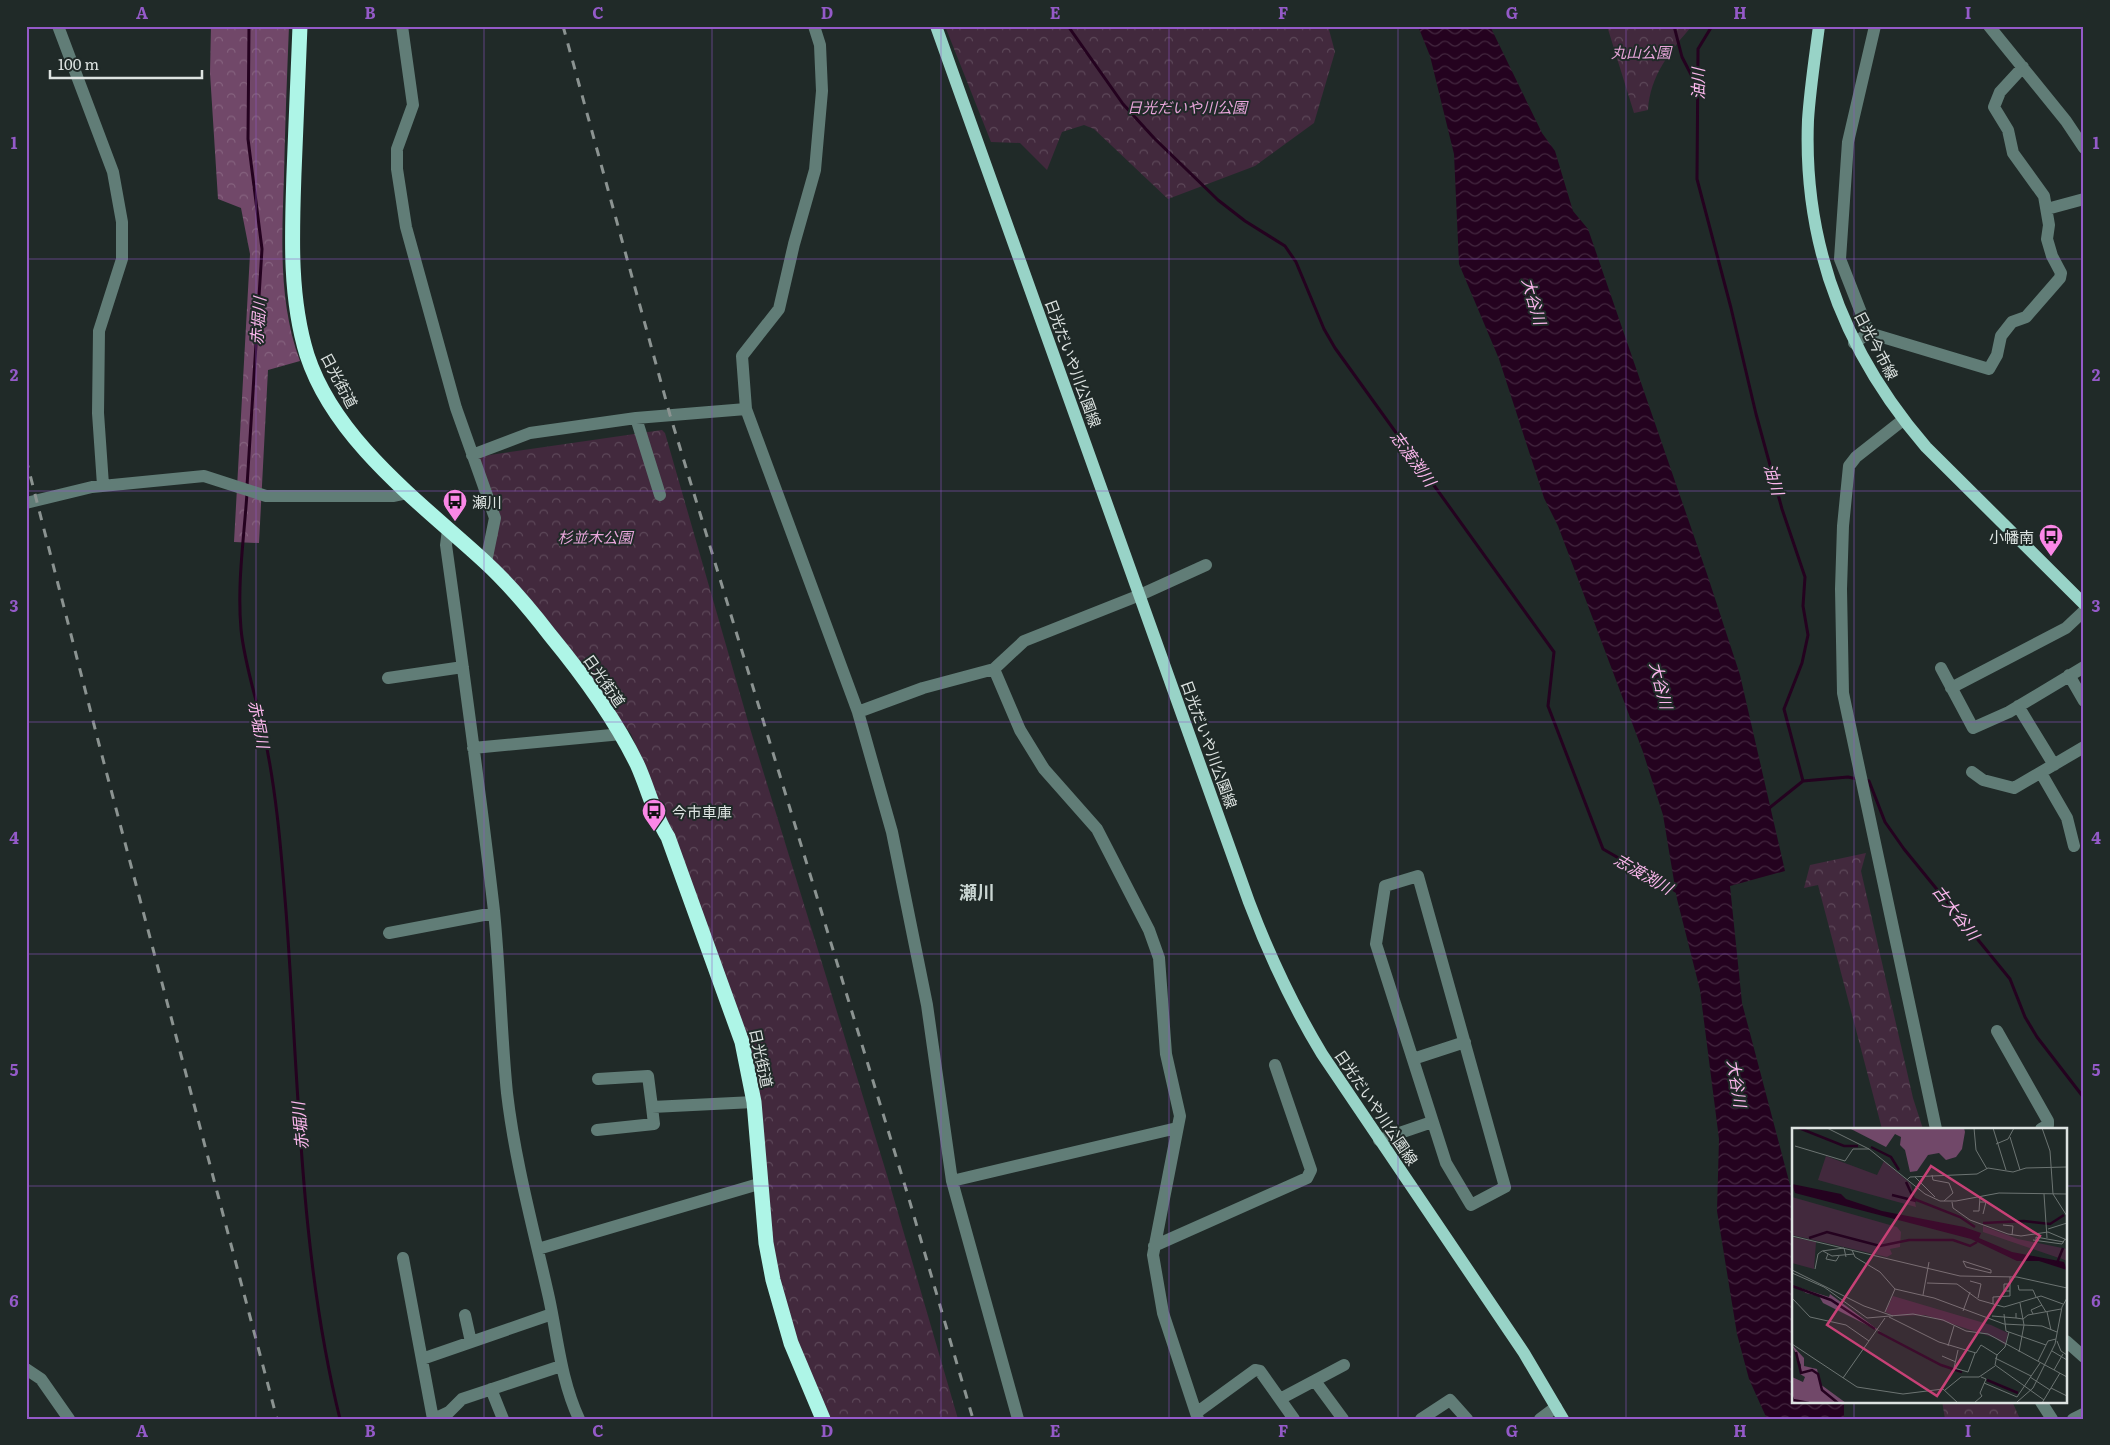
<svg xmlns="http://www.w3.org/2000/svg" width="2110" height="1445" viewBox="0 0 2110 1445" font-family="Literata,'Noto Sans JP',serif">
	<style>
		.forest { fill: url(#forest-crowns) }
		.park { fill: url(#park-crowns) }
		.water { fill: url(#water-waves) }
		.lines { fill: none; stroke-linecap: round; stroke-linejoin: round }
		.stream { stroke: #24021f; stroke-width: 3 }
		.minor { stroke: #617d77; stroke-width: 12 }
		.major { stroke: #98d3c7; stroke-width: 12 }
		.highway { stroke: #aef5e7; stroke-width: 15 }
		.rail { stroke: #8b9391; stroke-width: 3; stroke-dasharray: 9 9; stroke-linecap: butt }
		.grid { fill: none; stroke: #945ac8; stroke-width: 1; stroke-opacity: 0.55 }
		.labels { text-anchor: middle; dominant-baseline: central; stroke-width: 4; stroke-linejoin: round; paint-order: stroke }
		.park-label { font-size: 15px; font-style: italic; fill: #e7a5da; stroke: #202a28 }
		.street-label { font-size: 15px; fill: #dde3e1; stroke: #202a28 }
		.poi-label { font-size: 15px; fill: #dde3e1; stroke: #202a28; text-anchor: start }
		.water-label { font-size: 16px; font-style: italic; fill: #fbb7ed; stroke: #202a28 }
		.quarter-label { font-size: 18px; font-weight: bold; fill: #cad6d3; stroke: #202a28 }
		.inset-river { fill: none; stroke: #24021f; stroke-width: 2.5 }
		.inset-road { fill: none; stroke: #6c7472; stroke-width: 1 }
		.view { fill: #c74176; fill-opacity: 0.15; stroke: #c74176; stroke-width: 2.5 }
		.inset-edge { fill: none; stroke: #dde3e1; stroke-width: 2.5 }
		.neatline { fill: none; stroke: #945ac8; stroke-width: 2 }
		.grid-label { font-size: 16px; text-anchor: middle; font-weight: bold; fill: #945ac8 }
	</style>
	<defs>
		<pattern id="forest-crowns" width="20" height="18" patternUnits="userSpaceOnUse" patternTransform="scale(1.25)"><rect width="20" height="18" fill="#714869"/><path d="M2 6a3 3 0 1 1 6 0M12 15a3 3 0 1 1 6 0" fill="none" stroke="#85627e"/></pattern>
		<pattern id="park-crowns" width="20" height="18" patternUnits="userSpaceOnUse" patternTransform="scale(1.25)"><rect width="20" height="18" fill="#42293d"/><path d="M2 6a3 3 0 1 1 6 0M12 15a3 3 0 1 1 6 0" fill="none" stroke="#5d4859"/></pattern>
		<pattern id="water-waves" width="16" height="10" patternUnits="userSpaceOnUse" patternTransform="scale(1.25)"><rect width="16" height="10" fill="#24021f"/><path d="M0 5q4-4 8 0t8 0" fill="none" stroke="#43273f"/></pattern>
	</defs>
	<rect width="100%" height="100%" fill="#202a28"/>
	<!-- forest -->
	<path class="forest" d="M211,26H289C287,76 285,126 284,176C282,238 278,302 300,361L268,370L259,543L234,542L250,254L241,208L218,199L210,73Z"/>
	<!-- park -->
	<path class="park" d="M945,26H1328L1335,52L1314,123L1255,166L1168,199L1094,129L1084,125L1062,132L1047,170L1020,143L991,142Z
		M1607,26H1692C1670,51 1650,76 1648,110L1634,113Z
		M662,430L665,433L749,725L887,1175L958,1419H825L821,1412L776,1277L762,1115L678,847L631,734L489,561L498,517L476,457Z
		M1866,853L1861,871L1913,1098L1923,1129H1882L1818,885L1804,888L1810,865Z
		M1942,1401H2012L2020,1419H1945Z"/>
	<!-- water -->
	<path class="water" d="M1418,26H1490L1542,133L1555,151L1573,211L1588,229L1707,574L1740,675L1785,871L1730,886L1742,1003L1790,1185L1794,1231V1401H1844V1419H1767L1749,1379L1737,1334L1717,1211L1719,1139L1700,990L1677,899L1663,815L1643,752L1558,526L1544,498L1499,359L1459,264L1454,154L1430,56Z"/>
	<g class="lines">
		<!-- stream -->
		<path class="stream" d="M1068,26L1123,104L1154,138L1218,200L1245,221L1285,246L1296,262L1324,329L1335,348L1554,652L1548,706L1603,849L1679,893
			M1674,26L1682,57L1697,86
			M1712,26L1698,49L1697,179L1731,308L1756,414L1782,509L1805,577L1803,606L1808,635L1802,663L1784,709L1803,781
			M247,486L262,249L248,139L249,26
			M247,493C244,538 237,584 241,629C244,661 255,694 262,725C276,785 281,849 286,911C299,1081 299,1253 340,1419
			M1865,780L1869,781L1885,822L1904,849L2010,979L2025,1017L2037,1037L2084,1098
			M1803,781L1848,777L1857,779
			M1768,809L1803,781"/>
		<!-- minor -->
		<path class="minor" d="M58,26L113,172L122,222V259L99,331L98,413L103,485
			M402,26L413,105L397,149V169L406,227L456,408L495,518L486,562
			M1989,26L2066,121L2084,148
			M2047,209L2084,199
			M1869,333L1840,259L1848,142L1875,26
			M1854,343L1869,333L1989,369L1997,355L2001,336L2012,322L2026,317L2060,278L2061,273L2052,256L2047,239L2049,225L2044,196L2013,153L2008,130L1994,107L2000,92L2023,67
			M746,409L858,712L892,832L927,1005L952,1181L1018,1419
			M636,418L660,495
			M1903,420L1856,457L1849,466L1843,526L1841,589L1843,693L1936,1129
			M472,455L530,433L636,418L746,409L742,356L779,309L794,244L815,170L822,91L820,45L814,26
			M26,503L92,487L204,476L266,496H394L408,493
			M448,530L446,545C463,667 480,789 494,911C500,972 501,1033 507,1093C515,1162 534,1231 549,1298C558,1340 561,1380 579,1419
			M1941,668L1973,728L2009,712L2084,667
			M994,669L1020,730L1044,769L1097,829L1149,930L1159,958L1166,1054L1180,1116L1153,1255L1163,1313L1198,1419
			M2069,675L2084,701
			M388,678L463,667
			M1951,688L2066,628L2084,611
			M2018,706L2054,765
			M858,712L923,688L994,669L1024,641L1140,595L1206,565
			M473,748L622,734
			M1972,772L1983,780L2014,788L2084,747
			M2041,773L2067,818L2074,846
			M1418,876L1505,1187L1471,1205L1446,1163L1376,944L1385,886Z
			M389,933L494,913
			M1997,1031L2048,1121V1125L2041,1129
			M1413,1059L1465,1042
			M598,1079L648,1076L652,1107L754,1102
			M597,1130L654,1124L652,1107
			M1379,1140L1432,1122
			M952,1181L1177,1128
			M1154,1246L1307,1178L1311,1170L1275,1065
			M538,1249L762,1183
			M403,1258L433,1419
			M465,1315L471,1342
			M2066,1341L2084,1357
			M422,1359L552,1314
			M26,1369L41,1379L69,1419
			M1315,1381L1343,1419
			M491,1389L503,1419
			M1280,1399L1344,1365
			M2041,1402L2052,1419
			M1196,1413L1255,1370L1260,1371L1294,1419
			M434,1419L449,1412L462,1399L561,1366
			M1421,1419L1450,1400L1467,1419
			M1540,1419L1556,1407
			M2073,1419L2083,1414L2084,1415"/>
		<!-- major -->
		<path class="major" d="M936,26L1249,902C1269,955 1293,1006 1322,1054L1524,1353L1563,1419
			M1819,26C1815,57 1810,89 1808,120C1803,245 1845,353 1926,447L2084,604"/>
		<!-- highway -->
		<path class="highway" d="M300,26C298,75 296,124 294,173C292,233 289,297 307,355C335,441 421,503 484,561C508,583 530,609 550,635C583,675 614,717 637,764C648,788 654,815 668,837L742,1042L754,1102L766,1243L773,1280L791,1343L823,1419"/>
		<!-- rail -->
		<path class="rail" d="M563,26L670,415L909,1199L973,1419
			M26,459L100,748L277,1419"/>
	</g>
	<!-- grid -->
	<path class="grid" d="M256,26V1419M484,26V1419M712,26V1419M941,26V1419M1169,26V1419M1398,26V1419M1626,26V1419M1854,26V1129M26,259H2084M26,491H2084M26,722H2084M26,954H2084M26,1186H1794M2066,1186H2084M1854,1401V1419"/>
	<!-- icons -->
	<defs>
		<symbol id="bus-pin" viewBox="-11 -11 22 30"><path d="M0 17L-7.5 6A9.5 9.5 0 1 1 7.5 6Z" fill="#fa87e6" stroke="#202a28"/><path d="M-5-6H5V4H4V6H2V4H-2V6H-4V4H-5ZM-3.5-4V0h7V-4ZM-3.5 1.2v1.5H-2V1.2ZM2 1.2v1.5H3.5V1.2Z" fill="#111"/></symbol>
	</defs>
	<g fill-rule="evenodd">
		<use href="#bus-pin" x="441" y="487" width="28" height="38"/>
		<use href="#bus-pin" x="2037" y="522" width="28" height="38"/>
		<use href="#bus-pin" x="640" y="797" width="28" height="38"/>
	</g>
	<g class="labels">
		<!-- park labels -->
		<g class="park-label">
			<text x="1641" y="51">丸山公園</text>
			<text x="1187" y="106">日光だいや川公園</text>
			<text x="595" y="536">杉並木公園</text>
		</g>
		<!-- street labels -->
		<g class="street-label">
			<text transform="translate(1877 345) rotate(62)">日光今市線</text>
			<text transform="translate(1074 363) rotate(70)">日光だいや川公園線</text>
			<text transform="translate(340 380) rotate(62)">日光街道</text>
			<text transform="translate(605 680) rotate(55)">日光街道</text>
			<text transform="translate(1210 744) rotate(70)">日光だいや川公園線</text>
			<text transform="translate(762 1058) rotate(78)">日光街道</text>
			<text transform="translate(1377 1107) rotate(56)">日光だいや川公園線</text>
		</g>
		<!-- poi labels -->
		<g class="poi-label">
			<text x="472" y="501">瀬川</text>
			<text x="2034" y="536" text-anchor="end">小幡南</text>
			<text x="672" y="811">今市車庫</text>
		</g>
		<!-- water labels -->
		<g class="water-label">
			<text transform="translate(1697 84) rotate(-90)">油川</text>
			<text transform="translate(1535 301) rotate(74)">大谷川</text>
			<text transform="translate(257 321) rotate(-86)">赤堀川</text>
			<text transform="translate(1414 458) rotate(54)">志渡渕川</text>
			<text transform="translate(1775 479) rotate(73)">油川</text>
			<text transform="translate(1662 685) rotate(76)">大谷川</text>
			<text transform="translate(260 724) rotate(79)">赤堀川</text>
			<text transform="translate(1644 873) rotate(30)">志渡渕川</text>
			<text transform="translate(1957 912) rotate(52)">古大谷川</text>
			<text transform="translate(1738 1083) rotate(81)">大谷川</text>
			<text transform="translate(299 1126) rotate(-95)">赤堀川</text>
		</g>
		<!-- quarter labels -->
		<g class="quarter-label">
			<text x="977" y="891">瀬川</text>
		</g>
	</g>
	<!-- overview -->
	<g transform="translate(1792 1128)">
		<rect width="275" height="275" fill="#202a28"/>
		<path d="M57,0H172L173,4L170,21L164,29L154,32L147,25L136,27L125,43L118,44L113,22L108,17L109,9L103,6L94,19ZM5,159L37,169L38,166L89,204L31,175L27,168L14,165ZM0,217L12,230V238L25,241L28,256L54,275H0V249L11,254L13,249L8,246L9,237Z" fill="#714869"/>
		<path d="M34,28L85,47L92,33L119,56L124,79L26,52ZM0,69L105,99L109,104L108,119L98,121L100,126L95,129L0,107ZM191,98L226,111L275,121V133L268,130L270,125L267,130L191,104ZM0,109L24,114L22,141L0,135ZM101,168L199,197L216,205L213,217L203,210L133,187L102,188L93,184Z" fill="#42293d"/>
		<path d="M0,56L49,66L54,71L90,83L172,99L189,105L187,110L220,124L272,134L275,142L247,133H225L179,111L3,65Z" fill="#24021f"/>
		<path class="inset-river" d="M7,0L52,18H66M79,19L99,29L107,42M114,54L122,71L168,89L183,99M100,67L124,73M191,95L232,93L258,96L272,87M17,110L35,104L88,118L117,112H161L178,118L185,114M265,135L271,120M0,158L39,172L83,201M86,204L149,237L170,244M4,224L9,245L20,242L26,246L30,262L46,275M195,252L226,265M0,269L1,272L17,275"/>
		<path class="inset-road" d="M35,0L77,21L133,66L148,73H164L207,65L275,66M182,0L184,22L195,41M201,0L214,42M250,0L258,23L261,66M218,9L228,42M204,16L216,11L222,0M3,18L53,33L61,21H77M140,47L141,52L157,55L161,65L152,73M123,49L143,69M115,52L118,49L185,46L196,40L221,44L234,40L275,39M252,66L255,110M261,66L275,88M160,74L161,80L178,92L216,106L229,108L256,104L275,112M188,74H194L191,86M181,83H187L188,69M211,97L221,98L220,107M256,101L275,95M0,108L168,148L225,149L275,160M241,112L270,116L273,111M244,112V109L272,114M60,122L63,129L88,144L103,161L93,184M31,123L40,128L62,126M36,126L34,131L44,133L47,128M171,133L199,142V145L174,139ZM23,141L26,126L30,123L52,120L54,129M0,142L72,178L101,188M0,145L32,159L75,190L121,186L151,192L174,203L196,206L275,249M178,153L189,156L186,170M135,155L165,156L187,172L212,179L249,168L271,176M226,157L227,162H241L244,169M103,161L142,170L212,196L250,198L265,204M218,163H212V156H218M131,167L137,134M245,169L254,184M0,170L18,189L54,197L77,213M201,176V169L218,168V149M171,183L178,164M255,184L259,202M212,186L214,203L254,217M241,186L239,182L250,177M200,188L224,190V185M97,189L147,214L184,225L189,217L205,227L213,219L217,204M224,190L231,191L236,187L269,181M265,213L269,223L275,227M0,216L65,259L111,266L151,261L166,275M156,218L162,198M166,222L162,240L176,244L183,225M260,223L275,232M227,224L232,197L228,175M205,227L203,237L252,272M150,228L164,234M203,230L239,248M246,233L256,213L264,211M262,242L271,226M238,249L258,262M51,250L93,190M192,255L225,269M259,260L275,268M153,262L169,249H187L203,238M225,269L248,235M225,274L241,260L263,216L270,179L275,170M182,275L190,268L188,265L194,251L189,249M250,275L268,245"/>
		<path class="view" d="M139,38L248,108L145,268L35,197Z"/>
		<rect width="275" height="275" class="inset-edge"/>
	</g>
	<!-- border -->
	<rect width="2110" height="1445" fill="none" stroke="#202a28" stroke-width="55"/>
	<!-- scale -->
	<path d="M50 70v8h152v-8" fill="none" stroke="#dde3e1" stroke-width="2.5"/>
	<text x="58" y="70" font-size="15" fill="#dde3e1" stroke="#202a28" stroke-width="4" paint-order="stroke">100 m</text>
	<rect x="28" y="28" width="2054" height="1390" class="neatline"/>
	<g class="grid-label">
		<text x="142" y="19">A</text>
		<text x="370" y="19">B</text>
		<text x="598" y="19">C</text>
		<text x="827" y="19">D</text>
		<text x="1055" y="19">E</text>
		<text x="1283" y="19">F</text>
		<text x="1512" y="19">G</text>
		<text x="1740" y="19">H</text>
		<text x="1968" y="19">I</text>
		<text x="14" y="149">1</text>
		<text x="2096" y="149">1</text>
		<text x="14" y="381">2</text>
		<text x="2096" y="381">2</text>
		<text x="14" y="612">3</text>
		<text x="2096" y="612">3</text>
		<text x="14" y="844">4</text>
		<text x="2096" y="844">4</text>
		<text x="14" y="1076">5</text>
		<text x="2096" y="1076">5</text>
		<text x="14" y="1307">6</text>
		<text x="2096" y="1307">6</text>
		<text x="142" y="1437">A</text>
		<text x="370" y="1437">B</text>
		<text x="598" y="1437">C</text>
		<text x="827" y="1437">D</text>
		<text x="1055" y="1437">E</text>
		<text x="1283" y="1437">F</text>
		<text x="1512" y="1437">G</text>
		<text x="1740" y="1437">H</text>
		<text x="1968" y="1437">I</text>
	</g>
</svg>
